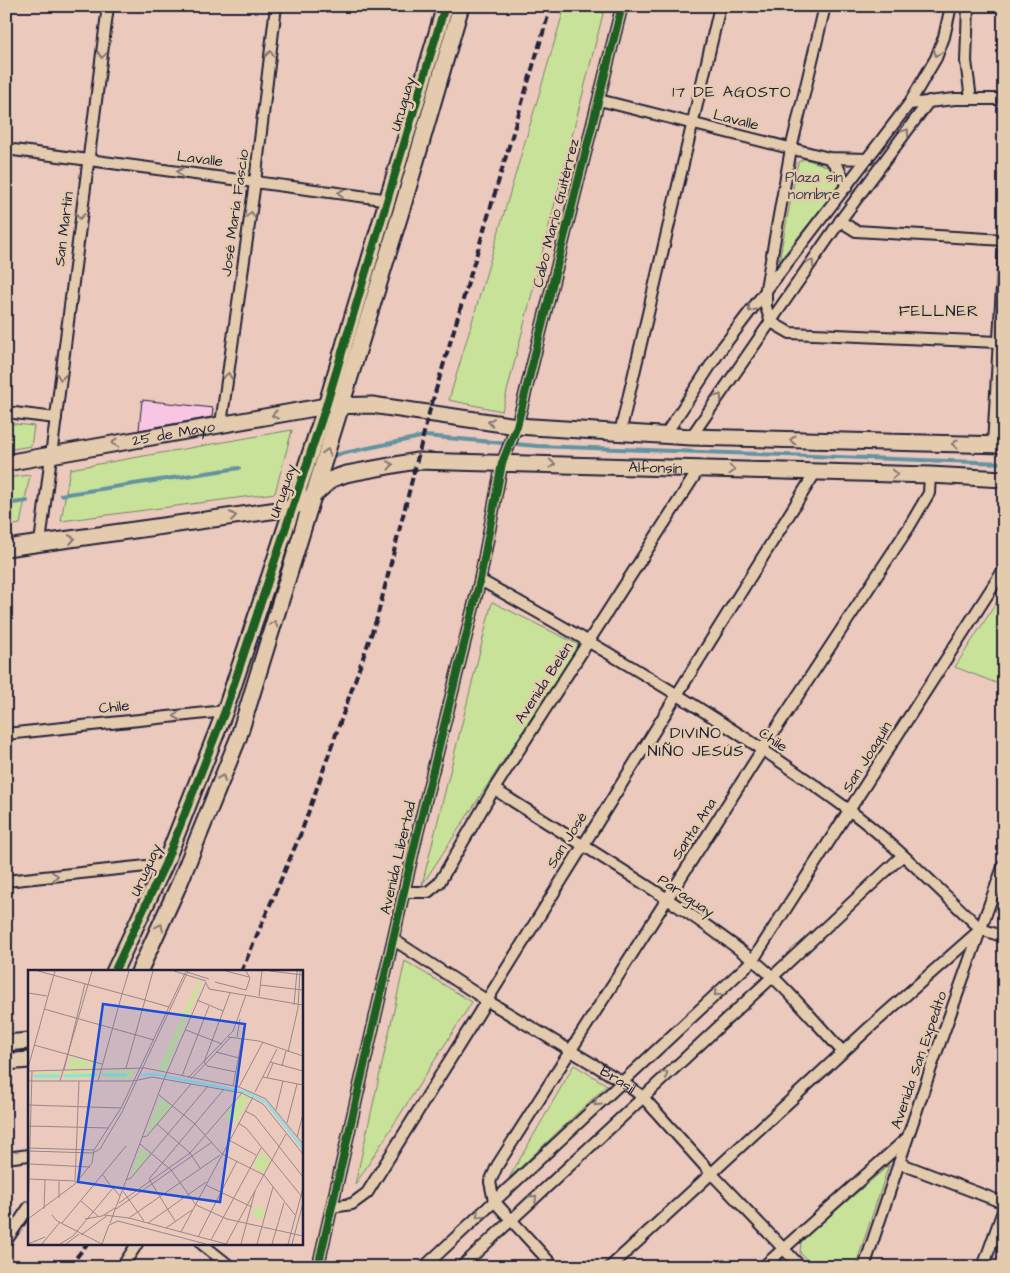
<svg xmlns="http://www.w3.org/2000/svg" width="1010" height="1273" viewBox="0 0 1010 1273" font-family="'Architects Daughter',sans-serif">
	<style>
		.green { fill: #c9e299; stroke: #76826a }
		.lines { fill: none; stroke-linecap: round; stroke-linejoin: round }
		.stream { stroke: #6293a1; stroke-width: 4 }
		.building { fill: #f8c5e3; stroke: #22223b }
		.street-casing { stroke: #22223b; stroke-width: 14 }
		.secondary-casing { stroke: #22223b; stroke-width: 19 }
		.street { stroke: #e5cbad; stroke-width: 10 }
		.secondary { stroke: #e5cbad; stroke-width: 15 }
		.rail { stroke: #22223b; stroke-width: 4; stroke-dasharray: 8 4; stroke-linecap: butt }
		.cycleway-casing { stroke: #e5cbad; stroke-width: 11 }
		.cycleway { stroke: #1b5e20; stroke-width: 8 }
		.oneway { stroke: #847674 }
		.labels { text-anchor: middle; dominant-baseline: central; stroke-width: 5; stroke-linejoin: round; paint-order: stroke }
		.street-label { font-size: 15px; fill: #22223b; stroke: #e5cbad }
		.park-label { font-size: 15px; fill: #3b3f49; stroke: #e5cbad }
		.neighbourhood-label { font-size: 16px; letter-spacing: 1px; fill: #22223b; stroke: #e5cbad }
		.inset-river { fill: none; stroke: #8ddee5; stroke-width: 2.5 }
		.inset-road { fill: none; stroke: #9b8689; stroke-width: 1 }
		.view { fill: #1d4ed8; fill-opacity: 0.15; stroke: #1d4ed8; stroke-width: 2.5 }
		.inset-edge { fill: none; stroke: #22223b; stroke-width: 2.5 }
	</style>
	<rect width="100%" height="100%" fill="#ebc9bd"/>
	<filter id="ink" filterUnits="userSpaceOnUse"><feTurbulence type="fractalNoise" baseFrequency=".02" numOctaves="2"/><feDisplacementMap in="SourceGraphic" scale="10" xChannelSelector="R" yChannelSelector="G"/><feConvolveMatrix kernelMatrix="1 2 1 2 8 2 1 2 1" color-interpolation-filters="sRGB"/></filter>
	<g filter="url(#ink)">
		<!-- green -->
		<path class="green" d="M565,6H605L502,411L449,400Z
			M804,159C820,164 838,166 839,186L779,261L798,162Z
			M6,423L34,426L31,446L6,450Z
			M292,430L275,493L61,521L70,469Z
			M30,475L20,524L6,527V478Z
			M1004,591V686L955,667Z
			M492,602L579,645L422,885Z
			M405,961L472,1002L355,1185Z
			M574,1065L607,1085L509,1178Z
			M889,1165L855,1267H815L800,1253L801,1241Z"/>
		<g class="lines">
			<!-- stream -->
			<path class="stream" d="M335,455L425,436L537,446L1004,463
				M61,495L239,468
				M6,504L27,501"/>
		</g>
		<!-- building -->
		<path class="building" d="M142,400L213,408L212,417L139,430Z"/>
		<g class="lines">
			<defs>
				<g id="street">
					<path d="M825,6L791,149L766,288V307L771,322L790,333L998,342"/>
					<path d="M968,6L966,61L971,99"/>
					<path d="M599,100L829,158L868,159"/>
					<path d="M909,104L955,99H1004"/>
					<path d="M6,149L390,200"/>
					<path d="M829,158L839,169L847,187"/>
					<path d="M840,221L856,231L1004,240"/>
					<path d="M6,412L56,418"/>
					<path d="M221,424L255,182L276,6"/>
					<path d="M620,433L720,6"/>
					<path d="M665,435L722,348L909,104L936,58L944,37L951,6"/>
					<path d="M691,437L840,221L929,101"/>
					<path d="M993,445L1004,251"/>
					<path d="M40,543L108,6"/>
					<path d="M480,580C606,650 732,724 849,810C896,845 938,889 981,929L1004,937"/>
					<path d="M6,734L225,711"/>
					<path d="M494,789C580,845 672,897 753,960C786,986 814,1021 843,1052"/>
					<path d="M6,881L165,864"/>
					<path d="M404,892H428L439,883L494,789L699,469"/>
					<path id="s1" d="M394,940L486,1000L621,1081L642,1096L711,1173L801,1267"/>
					<path d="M6,1158L29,1155"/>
					<path d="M899,1163L1004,1203"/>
					<path d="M332,1207L352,1204L367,1193L815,473"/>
					<path d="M6,1241L29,1207"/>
					<path d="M202,1244L231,1267"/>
					<path d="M122,1267L137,1244"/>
					<path d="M318,1267L416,839L480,580L502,463L517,426L622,6"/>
					<path d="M424,1267L753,960L1004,569"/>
					<path d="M461,1267L902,856"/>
					<path d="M554,1267L494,1201L490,1182L497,1166L762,750L909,527L929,493L930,475"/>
					<path d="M610,1267L870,1027L981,929"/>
					<path d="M763,1267L906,1139"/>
					<path d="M864,1267L933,1062L1004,864"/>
					<path d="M983,1267L1004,1208"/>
				</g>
				<g id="secondary">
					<path id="s2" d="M6,463L326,406L372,405L517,426L691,437L1004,445"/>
					<path id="s3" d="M6,548L292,508L314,495L332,479L346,474L416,461L930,475L1004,479"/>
					<path d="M114,972L165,864L225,711L326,406L445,6"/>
					<path d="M139,972L180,882L238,739L404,202L461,6"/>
					<path d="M6,1043L29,1041"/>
					<path d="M6,1062L29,1060"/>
				</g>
			</defs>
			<!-- street casing -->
			<use href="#street" class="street-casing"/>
			<!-- secondary casing -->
			<use href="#secondary" class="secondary-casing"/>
			<!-- street -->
			<use href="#street" class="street"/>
			<!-- secondary -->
			<use href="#secondary" class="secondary"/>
			<!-- rail -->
			<path class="rail" d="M241,972L301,833L377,618L429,413L551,6
				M69,1267L87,1244"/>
			<defs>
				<path id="cycleway" d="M114,972L165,864L225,711L326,406L445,6
					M318,1267L416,839L480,580L502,463L517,426L622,6"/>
			</defs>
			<!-- cycleway casing -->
			<use href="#cycleway" class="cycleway-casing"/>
			<!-- cycleway -->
			<use href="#cycleway" class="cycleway"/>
		</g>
		<!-- one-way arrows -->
		<defs><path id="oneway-chevron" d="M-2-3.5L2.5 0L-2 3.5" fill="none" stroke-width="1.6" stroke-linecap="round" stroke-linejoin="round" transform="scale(1.25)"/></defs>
		<g class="oneway">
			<use href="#oneway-chevron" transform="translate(937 53) rotate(113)"/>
			<use href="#oneway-chevron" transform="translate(270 54) rotate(-83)"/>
			<use href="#oneway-chevron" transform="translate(102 55) rotate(98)"/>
			<use href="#oneway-chevron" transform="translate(906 132) rotate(-53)"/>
			<use href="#oneway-chevron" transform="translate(180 172) rotate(-173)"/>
			<use href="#oneway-chevron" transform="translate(341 193) rotate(-172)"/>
			<use href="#oneway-chevron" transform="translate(251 215) rotate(-82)"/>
			<use href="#oneway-chevron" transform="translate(80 216) rotate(97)"/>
			<use href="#oneway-chevron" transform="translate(811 263) rotate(-56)"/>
			<use href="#oneway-chevron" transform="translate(751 309) rotate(126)"/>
			<use href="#oneway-chevron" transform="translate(228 376) rotate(-82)"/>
			<use href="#oneway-chevron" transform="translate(61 377) rotate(97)"/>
			<use href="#oneway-chevron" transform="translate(719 397) rotate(-55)"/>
			<use href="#oneway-chevron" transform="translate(275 415) rotate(170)"/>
			<use href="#oneway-chevron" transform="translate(491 422) rotate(-172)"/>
			<use href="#oneway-chevron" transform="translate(793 440) rotate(-179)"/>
			<use href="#oneway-chevron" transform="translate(115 443) rotate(170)"/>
			<use href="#oneway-chevron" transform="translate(955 444) rotate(-179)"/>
			<use href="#oneway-chevron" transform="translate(327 452) rotate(-73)"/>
			<use href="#oneway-chevron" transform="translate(552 464) rotate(2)"/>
			<use href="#oneway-chevron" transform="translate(390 465) rotate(-11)"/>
			<use href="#oneway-chevron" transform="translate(732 470) rotate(2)"/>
			<use href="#oneway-chevron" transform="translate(895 474) rotate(1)"/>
			<use href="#oneway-chevron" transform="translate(233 516) rotate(-8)"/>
			<use href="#oneway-chevron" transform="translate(72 539) rotate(-8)"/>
			<use href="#oneway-chevron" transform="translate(274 624) rotate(-73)"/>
			<use href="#oneway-chevron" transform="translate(177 716) rotate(174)"/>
			<use href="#oneway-chevron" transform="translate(222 778) rotate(-68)"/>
			<use href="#oneway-chevron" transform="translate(55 876) rotate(-6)"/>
			<use href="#oneway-chevron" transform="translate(160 927) rotate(-65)"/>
			<use href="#oneway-chevron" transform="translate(717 993) rotate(137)"/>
			<use href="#oneway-chevron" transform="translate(665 1074) rotate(-42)"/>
			<use href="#oneway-chevron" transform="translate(597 1103) rotate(137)"/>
			<use href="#oneway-chevron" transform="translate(534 1198) rotate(-44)"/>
			<use href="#oneway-chevron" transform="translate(479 1215) rotate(136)"/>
		</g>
	</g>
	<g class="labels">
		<!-- street labels -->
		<g class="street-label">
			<text transform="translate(403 104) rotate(-74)">Uruguay</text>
			<text transform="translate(736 120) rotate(14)">Lavalle</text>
			<text transform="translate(200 159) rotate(7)">Lavalle</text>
			<text transform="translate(235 213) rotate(-82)">José María Fascio</text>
			<text transform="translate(556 213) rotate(-76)">Cabo Mario Guitérrez</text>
			<text transform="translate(64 229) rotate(-83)">San Martín</text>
			<text stroke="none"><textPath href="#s2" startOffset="170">25 de Mayo</textPath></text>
			<text stroke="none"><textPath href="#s3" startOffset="664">Alfonsín</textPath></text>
			<text transform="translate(283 491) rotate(-71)">Uruguay</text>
			<text transform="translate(544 683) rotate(-57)">Avenida Belén</text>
			<text transform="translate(114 707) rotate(-6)">Chile</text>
			<text transform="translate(773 740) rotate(34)">Chile</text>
			<text transform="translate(867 757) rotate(-58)">San Joaquín</text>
			<text transform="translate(694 829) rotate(-57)">Santa Ana</text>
			<text transform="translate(567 840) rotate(-58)">San José</text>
			<text transform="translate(398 858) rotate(-77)">Avenida Libertad</text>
			<text transform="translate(146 870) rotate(-66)">Uruguay</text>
			<text transform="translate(686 896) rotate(34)">Paraguay</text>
			<text transform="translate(919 1060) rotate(-71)">Avenida San Expedito</text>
			<text stroke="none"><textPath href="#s1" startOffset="264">Brasil</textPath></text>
		</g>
		<!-- park labels -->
		<g class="park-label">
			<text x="814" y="177">Plaza sin<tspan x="814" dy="17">nombre</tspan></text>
		</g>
		<!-- neighbourhood labels -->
		<g class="neighbourhood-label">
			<text x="732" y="92">17 DE AGOSTO</text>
			<text x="939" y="311">FELLNER</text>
			<text x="696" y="733">DIVINO<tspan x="696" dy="18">NIÑO JESÚS</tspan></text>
		</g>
	</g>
	<!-- overview -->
	<g transform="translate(28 970)">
		<rect width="275" height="275" fill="#ebc9bd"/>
		<path d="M171,10L174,12L137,102L130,99ZM43,87L72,95L71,97L40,98ZM108,100L104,109L74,108L76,101ZM38,101H70L68,108L36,109ZM32,102L30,109H7V103ZM215,124L222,127L208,153L196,146ZM132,128L144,136L117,166ZM113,177L122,184L102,207ZM233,182L242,191L236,203L225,196ZM225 243a6 6 0 1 1 12 0a6 6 0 1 1-12 0Z" fill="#c9e299"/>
		<path class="inset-river" d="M74,105H99M113,105L126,104L218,122L238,132L275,178M6,106H32M36,106L69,105"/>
		<path class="inset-road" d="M10,1L117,30L125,1M146,1L178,11M198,1L221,7M242,1L275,5M159,2L181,9M187,12L218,20L222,8L218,1M178,13L181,19L275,35M232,15L275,20M0,23L19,26M202,23L176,92L179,96L208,102M94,24L101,1M231,26L234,1M169,30L195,41M266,35L269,1M16,39L126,70M158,60L194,74M200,67L231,71L275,86M209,67L212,49M6,75L74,94M188,82L211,88M260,82L270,38L272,1M242,92L275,101M254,96L258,81M0,98L27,1M98,98L117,30L141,37M36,100L57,14M0,101L117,98L211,117L238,129L275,174M154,106L181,36M235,107L275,115M160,108L205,61L218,25M239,108L245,93M163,109L203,67M0,111H106L124,107L214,123L235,134L275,184M32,111L64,1M70,111L94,24M205,116L214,69M211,117L235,72M227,122L249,79M131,125L167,154L194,184L236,205L267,245M0,135L93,138M248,140L255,111M217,141L227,146L275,207M210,153L218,158L275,228M259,153L269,114M129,154L162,183L172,198M0,156L81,158M114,167L119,166L163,114M269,167L275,144M201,170L228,185M112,174L143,200L168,235L199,249L275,266M0,178L66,180M0,181L65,183L72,179L94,142L160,1M2,194L62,197M75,205L84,218M1,209L47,211M98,210L103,208L180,116M47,212L51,111M178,215L224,237M95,221L116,251M31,228V211M53,231L70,246M91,233L162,183L214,123M16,239L17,210M88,239L184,172M24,245L29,251L74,274L81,255L90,251L178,274M76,245L101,248L198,274M0,246L4,101M101,248L192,185M0,249L47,214L64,193L66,180L93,138L158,1M57,249L74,246L87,238M147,251L121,209L196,119M34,253L98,176M82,253L136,109L178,12M120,253L178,212M138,258L164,240M153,262L225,127M53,265L80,245M170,267L209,191M183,270L233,178M0,274L17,267M14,274L32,252M32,274L45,266L85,218L92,226M38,274L51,264M198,274L258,164M213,274L227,221M229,274L245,217M244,274L256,233M260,274L275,218M264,274L275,233"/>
		<path class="view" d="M75,34L217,54L192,232L50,212Z"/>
		<rect width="275" height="275" class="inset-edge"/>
	</g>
	<!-- margin -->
	<rect width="1010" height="1273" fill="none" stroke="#e5cbad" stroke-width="25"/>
	<rect x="12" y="12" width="985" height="1248" fill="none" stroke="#22223b" stroke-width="2" filter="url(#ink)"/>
</svg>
